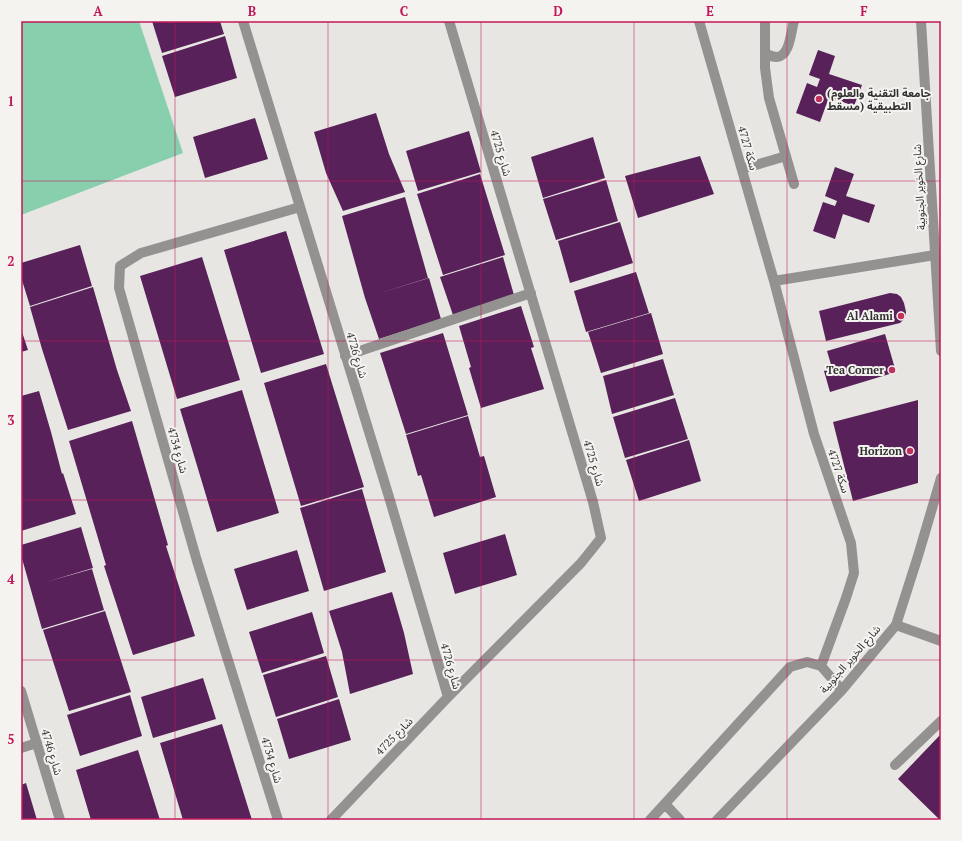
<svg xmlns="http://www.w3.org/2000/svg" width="962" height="841" viewBox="0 0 962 841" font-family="'PT Serif','Noto Sans Arabic',serif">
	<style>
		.green { fill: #87cfad }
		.building { fill: #592159 }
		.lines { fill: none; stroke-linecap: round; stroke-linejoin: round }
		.minor { stroke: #949291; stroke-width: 10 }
		.grid { fill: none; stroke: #c2185b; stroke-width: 1; stroke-opacity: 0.55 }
		.poi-dot { fill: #c0325e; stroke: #f4f3f0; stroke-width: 1.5 }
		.labels { text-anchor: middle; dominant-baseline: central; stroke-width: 4; stroke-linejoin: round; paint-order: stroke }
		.poi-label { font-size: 11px; font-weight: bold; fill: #30302f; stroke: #f4f3f0; text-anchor: end }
		.street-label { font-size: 11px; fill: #30302f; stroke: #f4f3f0 }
		.neatline { fill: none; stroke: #c2185b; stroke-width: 1.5 }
		.grid-label { font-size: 13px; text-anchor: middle; font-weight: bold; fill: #c2185b }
	</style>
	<rect width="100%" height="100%" fill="#e7e6e3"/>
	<!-- green -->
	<path class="green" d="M21,21H139L183,153L21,215Z"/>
	<!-- building -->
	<path class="building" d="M152,21H220L224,34L162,53Z
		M225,36L237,78L175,97L162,56Z
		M818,50L835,56L829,74L862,85L854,106L829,97L820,122L796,113L807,83L817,87L820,79L809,75Z
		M376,113L389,154L405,192L343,211L326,173L314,132Z
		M255,118L268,159L205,178L193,137Z
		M469,131L481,172L418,191L406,151Z
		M593,137L605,178L543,198L531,157Z
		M700,156L714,194L638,218L625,176Z
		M835,167L854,174L846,196L875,205L869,223L843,214L835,239L813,231L823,202L835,206L837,201L825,196Z
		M480,174L505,255L443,275L417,194Z
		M606,180L618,221L556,240L543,199Z
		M405,197L428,278L377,294L429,278L441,319L379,339L365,298L342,216Z
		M620,222L633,263L570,283L558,241Z
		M286,231L324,354L261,373L224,250Z
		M80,245L92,286L30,306L21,277V263Z
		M202,257L240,380L177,399L140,276Z
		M503,257L514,295L453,315L440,277Z
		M636,272L649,313L586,332L574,291Z
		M93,287L117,370L131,411L68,430L42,349L30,307Z
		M890,293L897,294L901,297L904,303L906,312L905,318L900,323L826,341L819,311Z
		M521,306L534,347L531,348L544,389L481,408L469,368L471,367L459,326Z
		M651,313L663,354L601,373L588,332Z
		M21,329L28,350L21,352Z
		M443,333L468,415L406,434L380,353Z
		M885,334L896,372L830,392L824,371L832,368L827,351Z
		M663,359L674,395L612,414L603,376Z
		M326,364L364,487L301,506L264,383Z
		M242,390L279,513L217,532L180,409Z
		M39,391L51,432L62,474L63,473L76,514L21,531V396Z
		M675,398L688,439L625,458L613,417Z
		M918,400V483L853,501L833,422Z
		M468,416L480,457L484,456L496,497L434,517L421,475L418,476L406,435Z
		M132,421L168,545L166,546L195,636L133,655L104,566L106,565L69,441Z
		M689,440L701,481L639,501L626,460Z
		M362,489L386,572L324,591L300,508Z
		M81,527L93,568L46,582L92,569L104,610L42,629L21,555V545Z
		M505,534L517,575L455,594L443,553Z
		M297,550L309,591L247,610L234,569Z
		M392,592L404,633L413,674L350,694L342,652L329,611Z
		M105,611L131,692L69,711L43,630Z
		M312,612L324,653L262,673L249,632Z
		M326,656L338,697L276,717L263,675Z
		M203,678L216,719L153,738L141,697Z
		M130,695L142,736L80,756L67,715Z
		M339,699L351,740L289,759L277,719Z
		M222,724L252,820H183L160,743Z
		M941,734V820H940L898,779Z
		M138,750L160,820H91L76,770Z
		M26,783L37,820H21V785Z"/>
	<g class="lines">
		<!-- minor -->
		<path class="minor" d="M243,21L389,497L448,697
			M699,21L774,281L814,434L851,543L854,573L846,598L821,666
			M765,21V68L769,98L794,184
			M921,21L941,351
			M765,53C768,55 773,57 777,57C790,56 791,31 794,21
			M742,169L786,156
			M774,281L935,255
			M345,356L531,293
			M896,625L941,641
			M21,691L60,820
			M21,748L37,743
			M895,765L941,721
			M665,804L680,820
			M278,820L197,561L119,288L120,266L141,253L300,207
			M331,820L448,697L581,563L601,538L593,502L449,21
			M650,820L790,667L807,662L821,666L842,690
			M717,820L842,690L896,625L918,556L941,478"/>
	</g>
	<!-- grid -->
	<path class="grid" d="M175,21V820M328,21V820M481,21V820M634,21V820M787,21V820M21,181H941M21,341H941M21,500H941M21,660H941"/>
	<!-- markers -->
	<g class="poi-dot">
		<circle cx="819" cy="99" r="4"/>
		<circle cx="901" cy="316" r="4"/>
		<circle cx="892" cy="370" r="4"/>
		<circle cx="910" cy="451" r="4"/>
	</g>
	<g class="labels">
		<!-- poi labels -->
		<g class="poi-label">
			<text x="827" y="93" text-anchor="start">(جامعة التقنية والعلوم<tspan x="827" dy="13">التطبيقية (مسقط</tspan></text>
			<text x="893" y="316">Al Alami</text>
			<text x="884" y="370">Tea Corner</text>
			<text x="902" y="451">Horizon</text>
		</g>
		<!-- street labels -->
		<g class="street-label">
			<text transform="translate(748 148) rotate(74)">سكة 4727</text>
			<text transform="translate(501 153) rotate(73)">4725 شارع</text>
			<text transform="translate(919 187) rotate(-93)">شارع الخوير الجنوبية</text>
			<text transform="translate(357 355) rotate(73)">4726 شارع</text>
			<text transform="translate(178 450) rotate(74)">4734 شارع</text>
			<text transform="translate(594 463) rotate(73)">4725 شارع</text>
			<text transform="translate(839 471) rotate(71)">سكة 4727</text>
			<text transform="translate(850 659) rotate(-49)">شارع الخوير الجنوبية</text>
			<text transform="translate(451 666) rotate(74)">4726 شارع</text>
			<text transform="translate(394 736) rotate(-46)">4725 شارع</text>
			<text transform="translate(52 752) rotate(73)">4746 شارع</text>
			<text transform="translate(272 760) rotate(73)">4734 شارع</text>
		</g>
	</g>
	<!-- border -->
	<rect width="962" height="841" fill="none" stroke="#f4f3f0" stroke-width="44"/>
	<rect x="22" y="22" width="918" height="797" class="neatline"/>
	<g class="grid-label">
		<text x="98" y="16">A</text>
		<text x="252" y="16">B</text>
		<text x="404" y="16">C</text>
		<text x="558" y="16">D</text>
		<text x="710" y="16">E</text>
		<text x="864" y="16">F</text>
		<text x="11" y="106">1</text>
		<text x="11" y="266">2</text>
		<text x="11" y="425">3</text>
		<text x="11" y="584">4</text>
		<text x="11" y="744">5</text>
	</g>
</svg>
